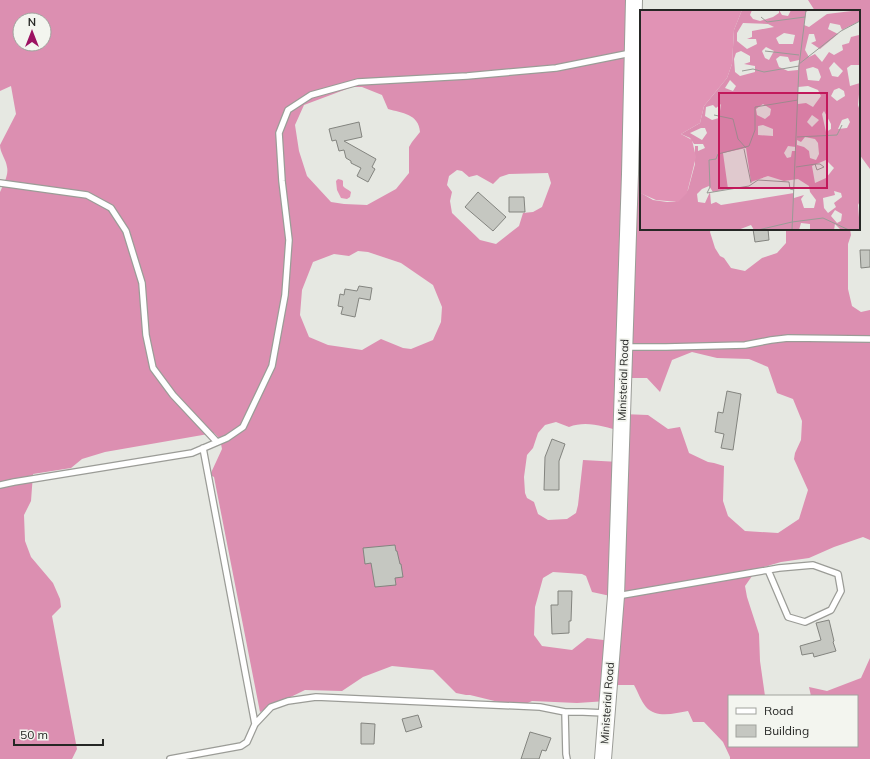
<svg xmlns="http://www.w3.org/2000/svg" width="870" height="759" viewBox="0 0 870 759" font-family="Mulish,sans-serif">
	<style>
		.forest { fill: #dc8fb1; fill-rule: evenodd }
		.water { fill: #e193b5 }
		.building { fill: #c5c7c1; stroke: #83847f }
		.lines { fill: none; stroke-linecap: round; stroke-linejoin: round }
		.lane-casing { stroke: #9b9c97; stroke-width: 8 }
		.secondary-casing { stroke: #9b9c97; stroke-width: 18 }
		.lane { stroke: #fff; stroke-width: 5.5 }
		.secondary { stroke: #fff; stroke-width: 16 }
		.labels { text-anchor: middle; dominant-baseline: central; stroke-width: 3.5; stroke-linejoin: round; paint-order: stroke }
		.street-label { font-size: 11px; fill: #262725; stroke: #f3f5ef }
		.inset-road { fill: none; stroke: #999b96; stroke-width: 1 }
		.view { fill: #c2185b; fill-opacity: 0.15; stroke: #c2185b; stroke-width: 2 }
		.inset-edge { fill: none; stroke: #262725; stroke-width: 2 }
	</style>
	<rect width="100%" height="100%" fill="#e6e8e2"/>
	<!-- forest -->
	<path class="forest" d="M0,0H634L632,83H641V229H711L710,232L715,248L720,256L724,258L731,268L745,271L762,258L777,253L786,243V230L787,229H850L851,235L848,244V289L852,306L861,312L870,310V540L863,537L834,547L809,558L781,562L757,569L745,586L747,597L759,634L760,661L765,696H729V746H857V696H811L809,687L827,691L861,678L870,658V759H730V757L723,742L704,722H693L688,711C675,713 657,719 646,707C641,701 638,692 634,685H610L607,701L577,703L532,701L519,707L470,695H466L456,693L433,670L392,666L363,677L342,691L305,690L260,712L214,477L210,475L222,449L220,439L214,433L105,452L82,459L71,468L33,474L31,501L24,515L25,541L31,557L53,583L60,599L61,607L52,616L77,749L72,759H0V192C3,185 9,175 7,167C6,159 0,153 0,145L16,114L11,86L0,91ZM20,20H44V44H20ZM352,87H362L382,95L388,109C402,113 419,114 420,132L412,142L409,147V173L396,189L367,205L344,204L331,202L307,176L299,151L295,125L304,105ZM457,170L462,171L469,177L477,175L493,184L500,177L509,174L548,173L551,183L542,207L533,212L523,213L519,226L496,244L480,240L452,213L450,201L452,192L447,185L449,176ZM358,251L368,252L401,263L433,285L442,307L441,322L433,340L411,349L403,348L381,339L362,350L328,345L309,337L300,315L302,290L313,262L334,254L349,256ZM692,352L717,358L749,359L768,367L777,393L793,399L802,421L801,440L795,453L794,459L808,490L799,519L778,533L745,531L728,516L723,501L724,466L714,463L708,462L689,453L680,427L668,429L648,415L622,414L624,378H647L660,392L672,360ZM556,422L569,427C587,420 604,427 621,431L619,462L583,460L578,505L576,513L567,519L548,520L538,514L534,502L527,498L525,493L524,477L527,455L533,448L538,433L545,425ZM553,572L582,574L586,576L592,592L615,597L612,641L587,638L572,650L542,646L534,635L535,607L543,578Z
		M808,0H870V169L859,154V11H815Z"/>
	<!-- water -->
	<path class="water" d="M338,179L342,180L343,181V186C345,189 348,189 351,192L350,197L347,199L341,198L337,190L336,181Z"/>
	<!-- building -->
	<path class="building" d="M359,122L362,137L344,141L376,159L372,167L375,169L368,182L357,176L361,168L351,163V161L346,158L344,150L339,151L336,140L332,141L329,129Z
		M478,192L506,217L493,231L465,207Z
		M509,197H524L525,212H509Z
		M753,229H768L769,240L755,242Z
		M860,250H870V267L861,268Z
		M359,286L372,288L370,300L359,298L355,317L341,314L343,307L338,306L340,294L344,295L345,289L357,291Z
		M727,391L741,394L733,450L721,448L724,434L715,432L718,412L723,413Z
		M552,439L565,444L559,461V490H544L545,457Z
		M395,545L396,551H397L400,564H401L403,577L395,578L396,585L375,587L371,563L365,564L363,548Z
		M558,591H572L571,621H569V633L552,634L551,605H558Z
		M829,620L834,641L833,642L836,651L814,657L813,653L802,655L800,646L821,640L816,623Z
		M418,715L422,727L406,732L402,719Z
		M361,723L375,724L374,744H361Z
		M530,732L551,738L546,751L542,750L539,759H521Z"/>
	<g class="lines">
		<defs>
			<path id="lane" d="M0,183L87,195L111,208L126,231L142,283L146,335L153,368L173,395L217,442
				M626,347H666L745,345L771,340L788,338L870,339
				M203,448L255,724
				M0,485L14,482L192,453L227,438L243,427L272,366L285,295L289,240L282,181L279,133L288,110L311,95L358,82L467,76L556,68L631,53
				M617,596L779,568L813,565L838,574L841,591L831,610L805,622L788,617L768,570
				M565,712H583L605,713
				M170,759L241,746L247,742L255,724L271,707L288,701L316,697L540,707L565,712L566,754L567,759"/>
			<path id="secondary" d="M603,759L616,596L630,174L634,0"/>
		</defs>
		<!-- lane casing -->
		<use href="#lane" class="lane-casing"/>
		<!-- secondary casing -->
		<use href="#secondary" class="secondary-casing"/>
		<!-- lane -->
		<use href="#lane" class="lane"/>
		<!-- secondary -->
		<use href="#secondary" class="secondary"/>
	</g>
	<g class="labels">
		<!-- street labels -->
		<g class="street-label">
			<text transform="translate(623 380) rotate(-88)">Ministerial Road</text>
			<text transform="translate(607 703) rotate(-86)">Ministerial Road</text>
		</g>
	</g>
	<!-- overview -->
	<g transform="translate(640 10)">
		<rect width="220" height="220" fill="#e6e8e2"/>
		<path d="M102,0H112L110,5L113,9L120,11L133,7L139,3V0L142,5L148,6L151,0H169L166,2L164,15L169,17L187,4L220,0V11L202,20L200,15L190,13L188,19L198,24L180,39L171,33L176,31L174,24H169L165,40L169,47L175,44L182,52L189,42L194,45L203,40L202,35L209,33L211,27L219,25L220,19V55H211L207,58L210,76L220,73L218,95L220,101V191L218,195L220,220H201L195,214L194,220H170V214L161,213L159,220H114L111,215L98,220H0L1,183L13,190L27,192H35L48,180L55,154V136H58V141L65,138L63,134H54L50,128L41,124L60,113L64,96L87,68L92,54L94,20ZM103,13L128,14L134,17L112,21V27L107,29H116L117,34L107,39L97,31V23ZM144,23L155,25L153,34H139L136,28ZM126,37L134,41L129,50L125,48L122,41ZM101,41L110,46V52L104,54L115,56V62L100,66L95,62L94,49L96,43ZM140,46L148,47L150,52L159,50L158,60L148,61L139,57L136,49ZM194,52L203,61L198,67L192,66L189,58ZM173,57L178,59L181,67L179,71L168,70L166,59ZM90,70L96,76L93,81L85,78ZM168,76L178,80L181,86L173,97L166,93L158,94V77ZM199,78L204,81L205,86L197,91L191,86L194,80ZM81,94L79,108L72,110L65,106L66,97L73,95L76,98ZM123,94L131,99L130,105L125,109L117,105L116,99ZM184,101L191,114V119L186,122L182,104ZM172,105L179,110L172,117L167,112ZM208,108L210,112L207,118L198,119L202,110ZM123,115L133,119V126L118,125V116ZM61,118H65L67,123L62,130L50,123ZM165,127L175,129L178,133L179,144L176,150L170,148L169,141L164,137L157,135V130L161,132ZM148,136L156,137V141H152L151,147L147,148L144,143ZM106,138L111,172L128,166L144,171L158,169L169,176L170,182L176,190L174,198H164L161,189L164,185L154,188V183L81,195L76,192L71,194L70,182L65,193L58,192L57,184L62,179L69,176L73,182L88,179L83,143ZM186,150L194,158L186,168L175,173L172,156ZM194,181L201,183L202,187L194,193L196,197L188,203L184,198L183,188L195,185ZM195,200L202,204L201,211L197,213L191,206Z" fill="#dc8fb1" fill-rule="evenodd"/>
		<path d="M0,0H102L94,20L92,54L87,68L64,96L60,113L41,124L52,130L56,147L47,183L38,192L16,190L0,183Z" fill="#e193b5"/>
		<path class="inset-road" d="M121,7L127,12L165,7M125,41L159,45M159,54L201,21L220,11M102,61L113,59L124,62L159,56M74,105L93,109L98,129L106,138M157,127L197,125L202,115M104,139L111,173M156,157L176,154H180L184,157L177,160L175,154M67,183L70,177L69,150L76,149L78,144L109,136L115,120V97L158,90M67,183L109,176L118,170L149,172L150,179L154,180M118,220L152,212L183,208L209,220M152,220L159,56L166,0"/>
		<path class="view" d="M79,83H187V178H79Z"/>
		<rect width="220" height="220" class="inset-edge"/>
	</g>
	<!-- legend -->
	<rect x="728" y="695" width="130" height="52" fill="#f3f5ef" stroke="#a1a39e"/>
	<rect x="736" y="708" width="20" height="6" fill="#ffffff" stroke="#a1a39e"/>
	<text x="764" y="715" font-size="12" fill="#262725">Road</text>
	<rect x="736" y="725" width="20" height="12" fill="#c5c7c1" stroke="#a1a39e"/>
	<text x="764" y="735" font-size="12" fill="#262725">Building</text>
	<!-- north arrow -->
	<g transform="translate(32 32)"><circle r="19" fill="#f3f5ef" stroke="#a1a39e"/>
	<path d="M0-3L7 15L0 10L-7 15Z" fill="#9c1262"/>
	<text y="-6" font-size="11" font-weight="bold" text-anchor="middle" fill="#262725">N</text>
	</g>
	<!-- scale -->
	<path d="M14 739v6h89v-6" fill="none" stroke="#262725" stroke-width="2"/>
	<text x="20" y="739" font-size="12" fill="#262725" stroke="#f3f5ef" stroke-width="3" paint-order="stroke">50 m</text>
</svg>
